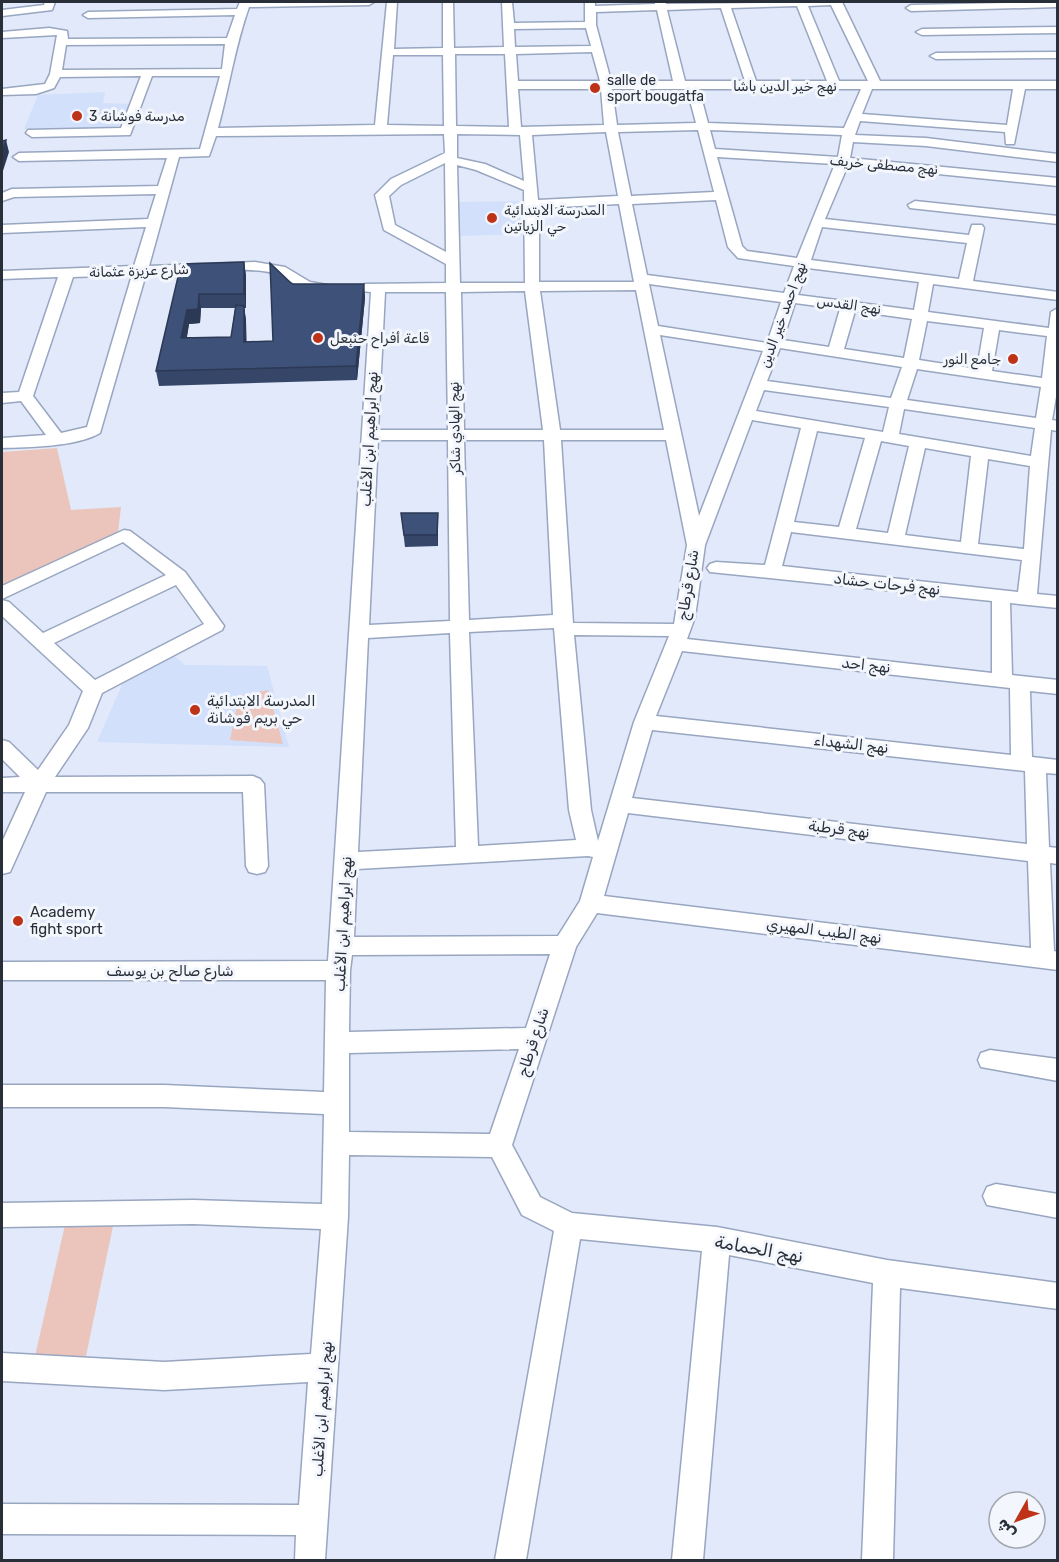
<svg xmlns="http://www.w3.org/2000/svg" width="1059" height="1562" viewBox="0 0 1059 1562" font-family="Rubik,Cairo,sans-serif">
	<style>
		.built { fill: #d2e0fb }
		.green { fill: #ebc5bc }
		.lines { fill: none; stroke-linecap: round; stroke-linejoin: round }
		.street-casing { stroke: #98a6c0; stroke-width: 3 }
		.street { fill: #fff; fill-rule: evenodd }
		.wall { fill: #354668; fill-rule: evenodd }
		.shaded-wall { fill: #2b3955 }
		.building { fill: #3e5179; stroke: #2b3955; stroke-width: 1.5 }
		.poi-dot { fill: #be3318; stroke: #f3f6fc; stroke-width: 2 }
		.labels { text-anchor: middle; dominant-baseline: central; stroke-width: 6; stroke-linejoin: round; paint-order: stroke }
		.far-poi-label { font-size: 14px; fill: #292f39; stroke: #f3f6fc; text-anchor: start }
		.far-street-label { font-size: 14px; fill: #292f39; stroke: #f3f6fc }
		.street-label { font-size: 15px; fill: #292f39; stroke: #f3f6fc }
		.poi-label { font-size: 15px; fill: #292f39; stroke: #f3f6fc; text-anchor: start }
		.near-street-label { font-size: 18px; fill: #292f39; stroke: #f3f6fc }
	</style>
	<rect width="100%" height="100%" fill="#e1e9fa"/>
	<!-- built -->
	<path class="built" d="M105,92L103,103L129,104L123,127L24,129L38,95Z
		M526,201L527,234L457,236L459,202Z
		M173,655L185,665L267,666L289,747L97,742L125,678Z"/>
	<!-- green -->
	<path class="green" d="M57,448L71,510L121,507L118,533L2,588V452Z
		M268,690L283,744L230,740L239,696Z
		M65,1225L113,1226L86,1356H35Z"/>
	<g class="lines">
		<defs>
			<path id="street" d="M45,2H55L52,10L2,16V10L44,5Z
				M240,2H374L369,5L249,7C235,46 229,88 218,128L375,125L387,2H397L394,49L443,48V2H453L454,48L504,47L502,2H512L514,23L585,22V2H595V6L655,4V2H665L666,4L842,2L880,81H1058V89H1025L1014,144H1006L1005,132L860,121L855,135L926,138L1058,154V162L926,146L853,142L850,158L1058,178V186L848,165L825,219L969,235L972,225H982L984,228L973,281L1058,292V300L933,284L928,312L1049,328L1051,312L1058,308V385L1052,420L1058,421V431L1051,430L1037,594L1058,596V608L1010,603L1012,675L1058,680V694L1030,691L1032,757L1058,760V774L1046,773L1049,847L1058,848V864L1050,863L1054,951L1058,952V970L597,913L576,947L512,1145L540,1197L572,1213L717,1227L887,1260L1058,1283V1309L900,1288L893,1560H862L873,1283L729,1255L703,1560H672L702,1251L580,1239L526,1560H495L554,1231L522,1215L492,1157L349,1155L348,1217L325,1560H295L296,1535L2,1534V1504L299,1505L308,1382L164,1390L2,1381V1353L164,1362L311,1354L321,1229L193,1224L2,1227V1203L193,1200L322,1204L324,1114L164,1107H2V1085H164L324,1092L326,980H2V962L328,961L371,292L360,291L358,288L365,284L446,283V264L384,230L375,195L391,179L445,153L444,134L216,136L209,156L179,157L149,266L255,262L285,267L310,282L333,286L335,289C321,305 290,279 276,274C253,265 175,273 146,274L100,433C76,447 29,447 2,448V438L46,435L21,401L2,403V393L19,392L58,277L2,279V271L134,266L146,227L2,233V225L148,219L156,194L14,197L2,201V193L12,189L158,186L167,158L19,161L13,157L19,153L200,149L220,76H152L130,135L32,137L26,133L28,130L121,128L141,76L60,77L54,88L36,94L2,95V89L45,84L50,74L57,35L2,38V32L49,28L67,31L68,39L227,38L235,15L88,18L83,15L88,12L237,9ZM831,5L868,81H839L808,6ZM797,6L827,81H756L731,8ZM721,8L745,81H685L667,10ZM657,10L673,81H611L596,25V12ZM586,28L591,46L515,47L514,29ZM225,44L222,69L62,70L66,45ZM592,52L600,81H518L516,54ZM455,54H505L509,127L456,126ZM393,55H443L444,126L387,125ZM518,89H601L604,125L521,127ZM612,89H687L696,123L617,125ZM699,89H861L844,128L708,123ZM872,89H1013L1007,125L862,114ZM698,130L714,192L631,196L618,132ZM710,130L842,135L838,157L715,149ZM606,132L618,196L538,200L532,135ZM457,134L520,135L524,181L485,164L457,158ZM717,157L835,164L797,258L747,251L742,246ZM445,163L446,252L395,225L389,196L401,185ZM457,165L476,170L524,190L525,283H460ZM716,200L728,247L738,258L794,266L784,293L647,275L632,204ZM619,204L634,282H539V208ZM822,227L967,243L959,279L811,260ZM808,268L919,282L914,310L798,295ZM132,275L87,427L61,433L33,396L73,277ZM649,284L781,302L767,343L658,326ZM636,290L664,430H560L540,291ZM525,291L543,430H464L461,292ZM385,292H446L448,430H378ZM795,303L840,309L829,347L783,340ZM855,311L912,319L904,358L844,349ZM927,321L984,328L977,369L919,360ZM999,330L1047,336L1042,378L992,371ZM660,335L763,351L699,516ZM780,348L902,367L891,398L767,381ZM917,369L1041,387L1036,418L907,400ZM764,390L889,407L883,432L756,411ZM904,409L1035,428L1031,456L899,434ZM752,420L801,428L765,565L716,562L710,564L707,568L710,572L992,601V673L687,639L695,617L705,545ZM817,431L865,438L839,527L794,522ZM378,440H448L450,621L369,625ZM464,440H544L553,615L469,620ZM561,440H666L687,545L674,624L573,623ZM881,441L909,446L888,533L856,529ZM925,448L971,456L961,542L905,535ZM988,459L1030,466L1024,549L978,544ZM791,532L1022,560L1018,592L782,566ZM554,628L569,810L576,840L478,846L469,632ZM450,633L456,847L358,852L368,638ZM574,635L669,636L634,722L598,841L591,810ZM682,651L1010,688L1011,755L656,716ZM652,730L1025,771L1027,844L632,798ZM628,813L1028,861L1031,948L604,896ZM588,856L593,857L580,901L558,936L354,937L357,869ZM550,954L526,1028L349,1032L350,970L352,955ZM519,1049L490,1134L349,1132V1053Z
				M1058,2V7L911,11L906,8L911,5Z
				M1058,27V33L922,35L916,32L922,29Z
				M1058,52V58L936,59L930,56L936,53Z
				M915,201L1058,216V224L910,208L908,205Z
				M124,530L130,531L185,572L224,626L222,630L102,693L88,728L55,777L253,776L260,779L264,784L268,866L265,872L257,874L249,872L246,866L243,792H46L10,872L2,874V842L25,792H2V778L20,777L2,759V740L9,742L38,770L69,725L83,691L2,616V600L9,602L43,633L166,575L123,542L2,599V586ZM176,585L204,624L95,680L54,643Z
				M990,1050L1058,1059V1081L981,1067L978,1060L981,1053Z
				M996,1184L1058,1194V1218L987,1205L983,1196L987,1187Z"/>
		</defs>
		<!-- street casing -->
		<use href="#street" class="street-casing"/>
		<!-- street -->
		<use href="#street" class="street"/>
	</g>
	<!-- wall -->
	<path class="wall" d="M244,262L246,276V308H244L246,320V342L273,341L292,284H364L365,298L357,380L159,386L156,371L181,264ZM201,308H235L231,337H187L189,324L200,323Z
		M401,513H438V546L405,547Z"/>
	<!-- shaded-wall -->
	<path class="shaded-wall" d="M6,140L9,152L2,174V153Z
		M244,262L246,276V308L244,294Z
		M364,284L365,298L357,380L356,366Z
		M199,294L201,308L200,323L189,324L184,352L181,338L187,310Z
		M244,306L246,320L247,357L244,342Z
		M438,513V546L437,535Z"/>
	<!-- building -->
	<path class="building" d="M6,140L2,153V141Z
		M244,262V294H199L198,309L187,310L181,338L231,337L236,305L244,306V342L273,341L270,263L292,284H364L356,366L156,371L181,264Z
		M401,513H438L437,535H404Z"/>
	<!-- markers -->
	<g class="poi-dot">
		<circle cx="595" cy="88" r="6"/>
		<circle cx="77" cy="116" r="6"/>
		<circle cx="492" cy="218" r="6"/>
		<circle cx="318" cy="338" r="6"/>
		<circle cx="1013" cy="359" r="6"/>
		<circle cx="195" cy="710" r="6"/>
		<circle cx="18" cy="921" r="6"/>
	</g>
	<g class="labels">
		<!-- far-poi labels -->
		<g class="far-poi-label">
			<text x="607" y="80">salle de<tspan x="607" dy="16">sport bougatfa</tspan></text>
			<text x="89" y="116">مدرسة فوشانة 3</text>
			<text x="504" y="210">المدرسة الابتدائية<tspan x="504" dy="16">حي الزياتين</tspan></text>
			<text x="330" y="338">قاعة أفراح حنبعل</text>
			<text x="1001" y="359" text-anchor="end">جامع النور</text>
		</g>
		<!-- far-street labels -->
		<g class="far-street-label">
			<text x="785" y="86">نهج خير الدين باشا</text>
			<text transform="translate(884 165) rotate(5)">نهج مصطفى خريف</text>
			<text transform="translate(139 271) rotate(-2)">شارع عزيزة عثمانة</text>
			<text transform="translate(849 305) rotate(8)">نهج القدس</text>
			<text transform="translate(783 315) rotate(-70)">نهج احمد خير الدين</text>
			<text transform="translate(455 428) rotate(-91)">نهج الهادي شاكر</text>
		</g>
		<!-- street labels -->
		<g class="street-label">
			<text transform="translate(369 439) rotate(-87)">نهج ابراهيم ابن الأغلب</text>
			<text transform="translate(887 584) rotate(6)">نهج فرحات حشاد</text>
			<text transform="translate(688 585) rotate(-81)">شارع قرطاج</text>
			<text transform="translate(866 665) rotate(6)">نهج احد</text>
			<text transform="translate(851 744) rotate(6)">نهج الشهداء</text>
			<text transform="translate(839 829) rotate(7)">نهج قرطبة</text>
			<text transform="translate(343 924) rotate(-87)">نهج ابراهيم ابن الأغلب</text>
			<text transform="translate(824 931) rotate(7)">نهج الطيب المهيري</text>
			<text x="170" y="971">شارع صالح بن يوسف</text>
			<text transform="translate(533 1042) rotate(-72)">شارع قرطاج</text>
			<text transform="translate(322 1409) rotate(-86)">نهج ابراهيم ابن الأغلب</text>
		</g>
		<!-- poi labels -->
		<g class="poi-label">
			<text x="207" y="701">المدرسة الابتدائية<tspan x="207" dy="17">حي بريم فوشانة</tspan></text>
			<text x="30" y="912">Academy<tspan x="30" dy="17">fight sport</tspan></text>
		</g>
		<!-- near-street labels -->
		<g class="near-street-label">
			<text transform="translate(759 1249) rotate(10)">نهج الحمامة</text>
		</g>
	</g>
	<!-- border -->
	<rect width="1059" height="1562" fill="none" stroke="#292f39" stroke-width="6"/>
	<!-- north arrow -->
	<g transform="translate(1017 1520) rotate(230)"><circle r="28" fill="#f3f6fc" stroke="#a2a6ae" stroke-width="1.5"/>
	<path d="M0-4.5L10 22L0 15L-10 22Z" fill="#be3318"/>
	<text y="-9" font-size="16" font-weight="bold" text-anchor="middle" fill="#292f39">ش</text>
	</g>
</svg>
